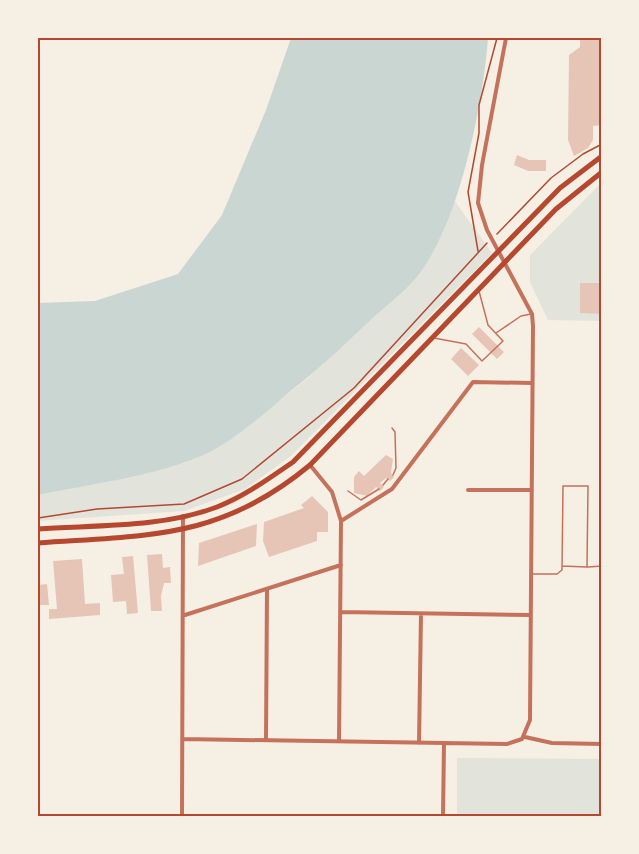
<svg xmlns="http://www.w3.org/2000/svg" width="639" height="854" viewBox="0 0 639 854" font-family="Ubuntu,sans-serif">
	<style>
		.green { fill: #e2e4dc }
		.water { fill: #c9d6d2 }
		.building { fill: #e6c5b7 }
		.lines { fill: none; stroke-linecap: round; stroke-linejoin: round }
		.path { stroke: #b5482f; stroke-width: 1.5 }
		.service { stroke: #c5725c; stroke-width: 1.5 }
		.minor { stroke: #c5725c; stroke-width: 4 }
		.secondary { stroke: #b5482f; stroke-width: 5 }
		.neatline { fill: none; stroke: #b5482f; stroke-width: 2 }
	</style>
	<rect width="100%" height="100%" fill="#f6efe4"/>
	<!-- green -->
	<path class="green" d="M601,183V321L548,320L530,282V255Z
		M454,200L492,253L291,456L245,489L184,511L38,521V495L173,466L258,418L309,377L372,319L442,234Z
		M457,758L601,759V816H457Z"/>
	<!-- water -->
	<path class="water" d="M291,38H488C483,105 459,227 415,279C403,293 388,304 375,316C348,341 322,367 293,389C270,409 229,445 201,456C150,477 91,484 38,495V303L95,301L178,274L222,215L266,110Z"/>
	<!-- building -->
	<path class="building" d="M580,38H602V125L593,126V140L588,148L574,156L568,140L569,55L580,47Z
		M517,155L529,160H546V171H528L514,165Z
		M580,283H602V314L580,313Z
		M479,327L504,352L497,359L472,334Z
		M461,348L479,365L468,376L451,359Z
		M386,455L393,459L391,473L394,477L390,481L386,478L380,483L384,487L380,491L376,487L367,496L354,493V477L359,471L364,476Z
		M312,496L328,512V532H317V541L269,557L263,541L264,522L304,508L301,505Z
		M257,524L256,546L198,566L199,543Z
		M162,554L163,568L170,567L171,583H164L161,596L162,611H151L147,555Z
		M133,556L138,613L127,614L126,601L113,602L111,575L124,574L122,557Z
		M82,559L85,604L100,603V615L49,619V609H57L53,561Z
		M47,584L49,605H38V585Z"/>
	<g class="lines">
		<!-- path -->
		<path class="path" d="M497,234L551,178L583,154L602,144
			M478,251L468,192L479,133V105L497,38
			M38,518L97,509L184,504L242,479L354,388L487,243"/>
		<!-- service -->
		<path class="service" d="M496,333L521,316L531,314
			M434,338L466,344L482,361L503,341L488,325L479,291
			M392,428L395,432L396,468L393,475
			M383,485L388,479
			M348,491L361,500L379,489
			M588,567L602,566
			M532,574H557L562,570L563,486H588L587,567L562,566"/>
		<!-- minor -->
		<path class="minor" d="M310,465L332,492L341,521L339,741
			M468,490H532
			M341,521L392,489L473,382L532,383
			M341,612L531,615
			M185,615L341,565
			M525,737L552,743L602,744
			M183,739L507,744L522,739L530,720L533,326L532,314L487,230L478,203L482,165L506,38
			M266,740L267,589
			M419,743L421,614
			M182,816L183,516
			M443,816L444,743"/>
		<!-- secondary -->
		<path class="secondary" d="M38,529C96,525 162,528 217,507C245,496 268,479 293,462L560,188L602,156
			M38,543C148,535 220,540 310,465L556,209L602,172"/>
	</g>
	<!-- border -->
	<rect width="639" height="854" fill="none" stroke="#f6efe4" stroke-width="78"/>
	<rect x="39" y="39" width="561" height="776" class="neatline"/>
</svg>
